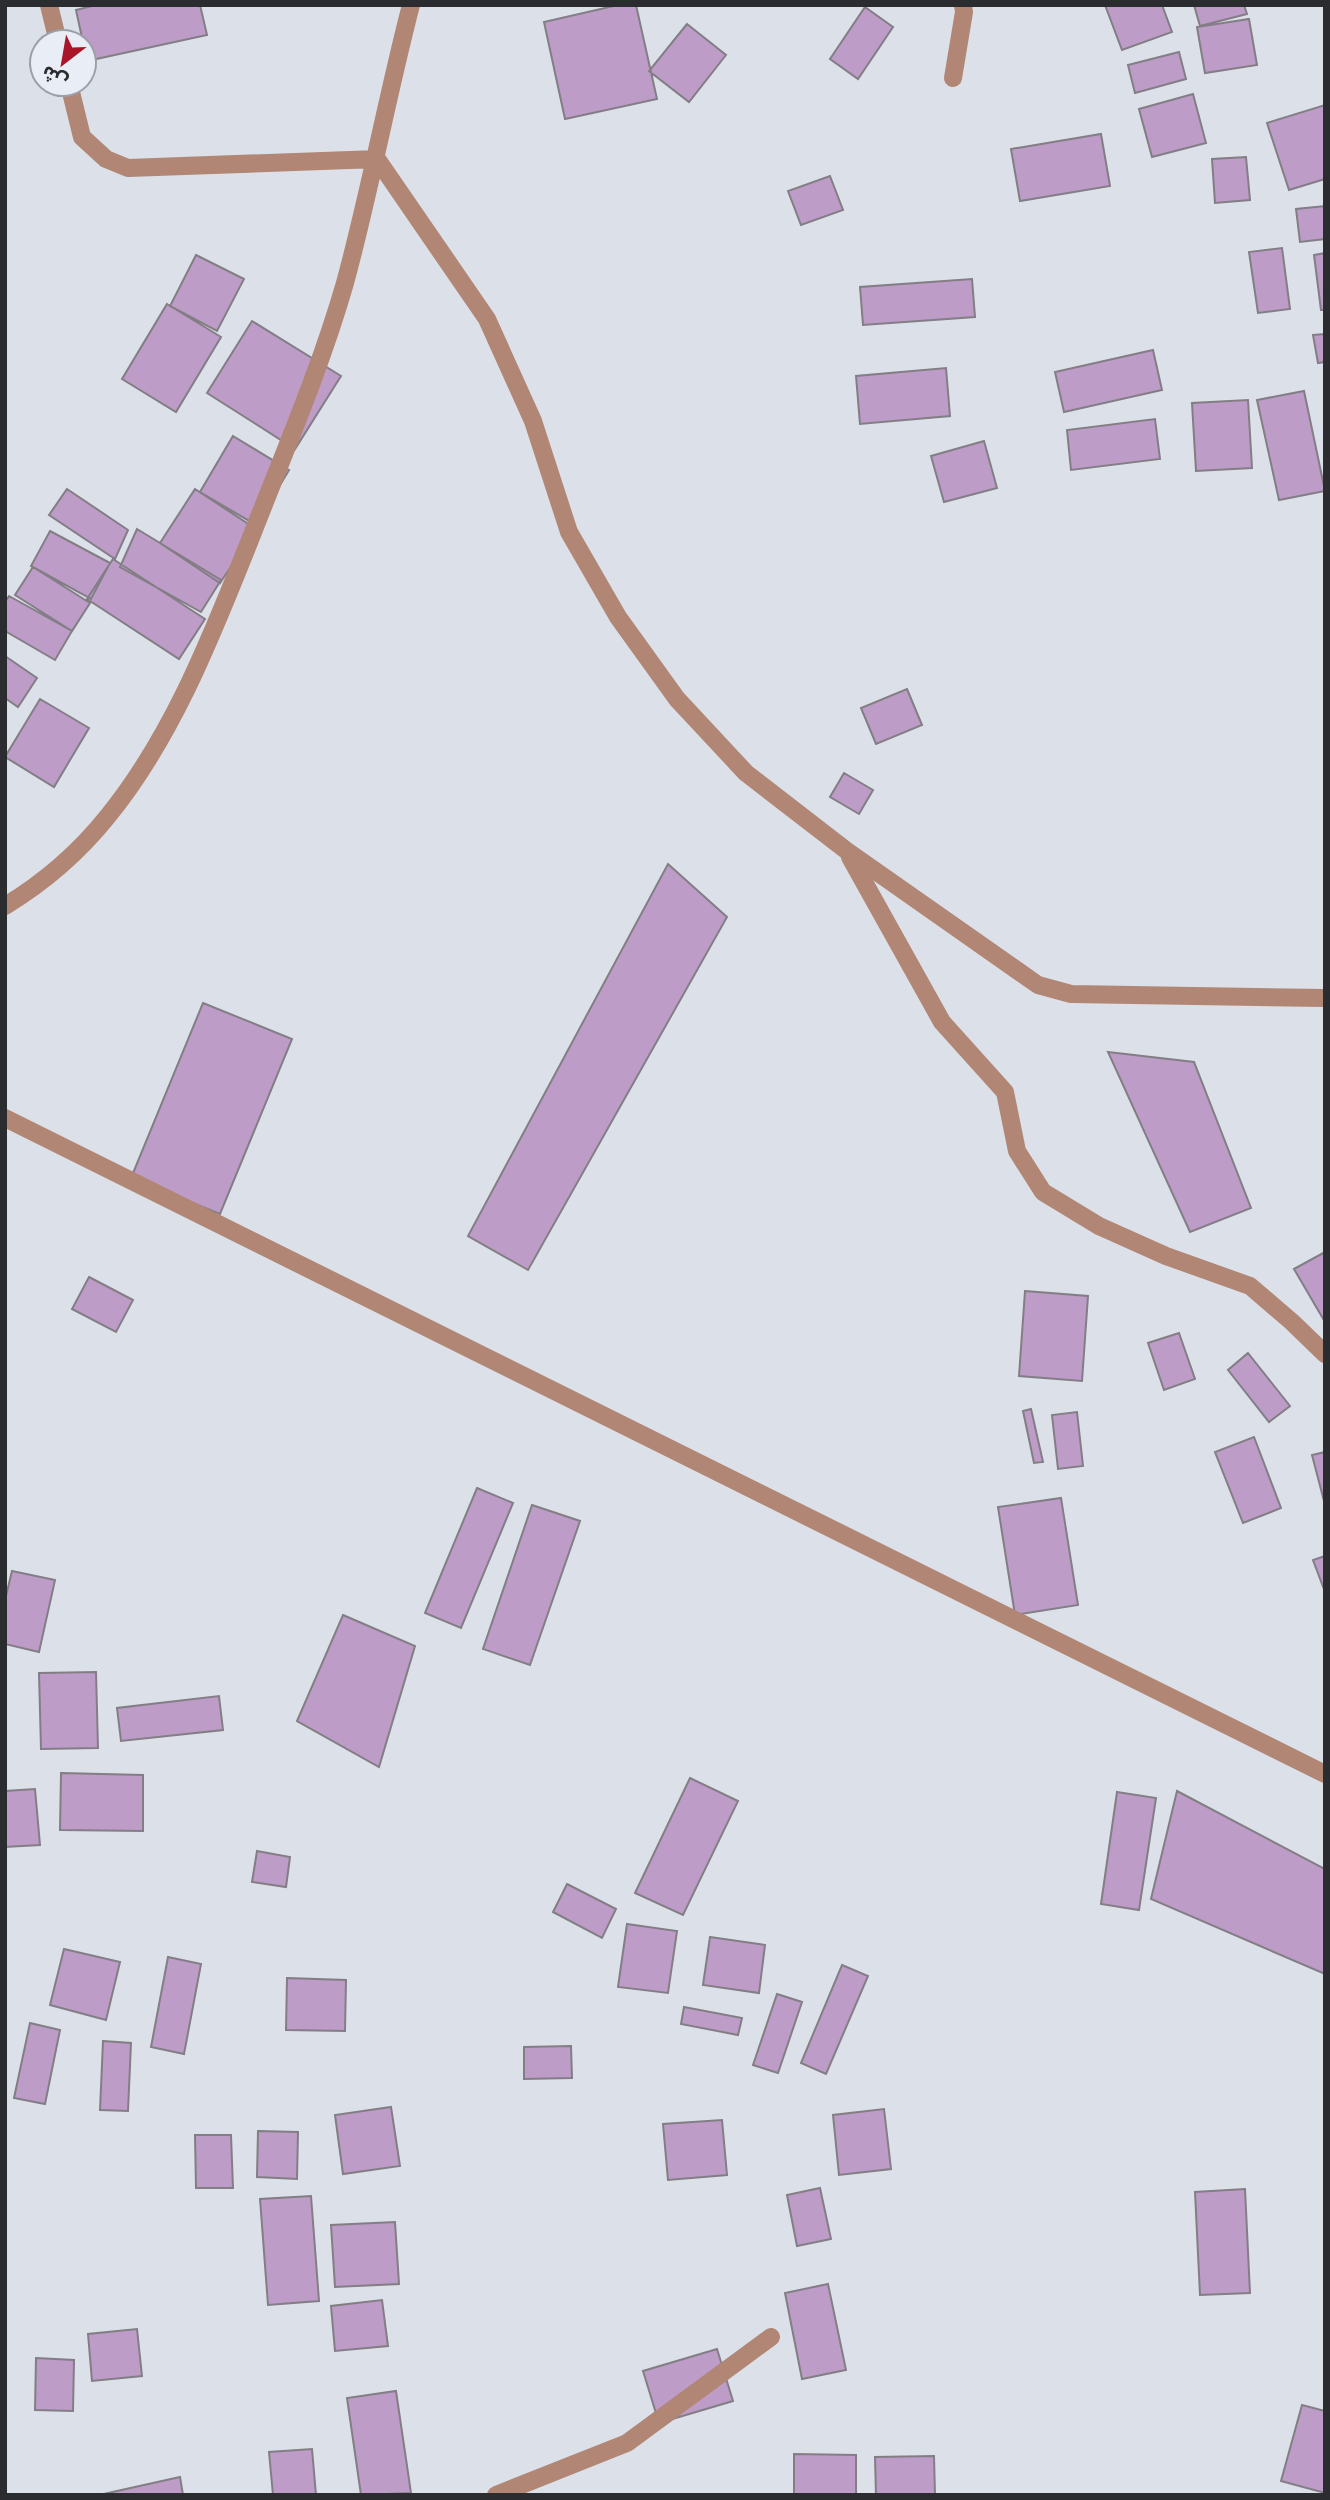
<svg xmlns="http://www.w3.org/2000/svg" width="1330" height="2500" viewBox="0 0 1330 2500" font-family="'Alegreya Sans','Noto Sans Arabic',sans-serif">
	<style>
		.building { fill: #bd9cc7; stroke: #837e85; stroke-width: 2 }
		.lines { fill: none; stroke-linecap: round; stroke-linejoin: round }
		.minor { stroke: #b18674; stroke-width: 18 }
		.tertiary { stroke: #b18674; stroke-width: 18 }
	</style>
	<rect width="100%" height="100%" fill="#dce1e9"/>
	<!-- building -->
	<path class="building" d="M96,5H200L207,35L87,61L76,10Z
		M618,5H636L657,99L565,119L544,22Z
		M1105,5H1162L1172,32L1122,50Z
		M1194,5H1244L1247,14L1200,26Z
		M865,7L893,27L858,79L830,59Z
		M1249,19L1257,65L1205,73L1197,27Z
		M687,24L726,55L689,102L649,71Z
		M1179,52L1186,79L1135,93L1128,65Z
		M1193,94L1206,143L1152,157L1139,109Z
		M1325,105V179L1289,190L1267,123Z
		M1101,134L1110,186L1020,201L1011,149Z
		M1246,157L1250,200L1215,203L1212,159Z
		M830,176L843,210L801,225L788,191Z
		M1325,206V239L1300,242L1296,209Z
		M1282,248L1290,309L1258,313L1249,252Z
		M1325,253V310H1321L1314,255Z
		M196,255L244,279L217,331L170,306Z
		M972,279L975,317L863,325L860,287Z
		M167,304L221,337L176,412L122,379Z
		M252,321L341,376L295,449L207,393Z
		M1325,334V362L1318,363L1313,335Z
		M1153,350L1162,390L1064,412L1055,372Z
		M946,368L950,416L860,424L856,376Z
		M1304,391L1325,491L1279,500L1257,400Z
		M1248,400L1252,468L1196,471L1192,403Z
		M1155,419L1160,459L1071,470L1067,430Z
		M233,436L289,470L256,525L200,492Z
		M984,441L997,488L944,502L931,456Z
		M67,489L128,530L115,559L49,515Z
		M195,489L256,529L220,583L160,543Z
		M137,529L221,580L201,612L120,567Z
		M50,531L110,563L91,599L31,566Z
		M113,559L205,619L179,659L87,599Z
		M33,567L90,603L72,631L15,595Z
		M9,596L72,631L55,660L5,631V602Z
		M5,656L37,678L18,707L5,698Z
		M907,689L922,725L876,744L861,708Z
		M40,699L89,728L54,787L5,757Z
		M844,773L873,790L859,814L830,797Z
		M668,864L727,917L528,1270L468,1236Z
		M203,1003L292,1039L220,1214L131,1178Z
		M1108,1052L1194,1062L1251,1208L1190,1232Z
		M1325,1252V1322L1294,1269Z
		M89,1277L133,1300L116,1332L72,1309Z
		M1025,1291L1088,1296L1082,1381L1019,1376Z
		M1179,1333L1195,1379L1164,1390L1148,1343Z
		M1248,1353L1290,1406L1269,1422L1228,1370Z
		M1031,1409L1043,1462L1034,1463L1023,1411Z
		M1077,1412L1083,1466L1058,1469L1052,1415Z
		M1254,1437L1281,1508L1243,1523L1215,1452Z
		M1325,1452V1505L1312,1455Z
		M477,1488L513,1503L461,1628L425,1613Z
		M1061,1498L1078,1605L1015,1615L998,1507Z
		M532,1505L580,1521L530,1665L483,1649Z
		M1325,1556V1592L1313,1560Z
		M12,1571L55,1580L39,1652L5,1644V1600Z
		M343,1615L415,1646L379,1767L297,1721Z
		M96,1672L98,1748L41,1749L39,1673Z
		M219,1696L223,1730L121,1741L117,1708Z
		M61,1773L143,1775V1831L60,1830Z
		M690,1778L738,1801L683,1915L635,1893Z
		M35,1789L40,1845L5,1847V1791Z
		M1177,1791L1325,1869V1974L1151,1899Z
		M1117,1792L1156,1798L1139,1910L1101,1904Z
		M257,1851L290,1857L286,1887L252,1882Z
		M567,1884L616,1909L602,1938L553,1912Z
		M627,1924L677,1931L668,1993L618,1987Z
		M710,1937L765,1945L759,1993L703,1985Z
		M64,1949L120,1962L106,2020L50,2005Z
		M168,1957L201,1964L184,2054L151,2047Z
		M842,1965L868,1976L826,2074L801,2063Z
		M287,1978L346,1980L345,2031L286,2030Z
		M777,1994L802,2002L778,2073L753,2065Z
		M684,2007L742,2018L738,2035L681,2024Z
		M30,2023L60,2030L45,2104L14,2098Z
		M103,2041L131,2043L128,2111L100,2110Z
		M571,2046L572,2078L524,2079V2047Z
		M391,2107L400,2166L343,2174L335,2115Z
		M884,2109L891,2169L839,2175L833,2115Z
		M722,2120L727,2175L668,2180L663,2124Z
		M258,2131L298,2132L297,2179L257,2177Z
		M195,2135H231L233,2188H196Z
		M820,2188L831,2239L797,2246L787,2195Z
		M1245,2189L1250,2293L1200,2295L1195,2192Z
		M311,2196L319,2301L268,2305L260,2199Z
		M395,2222L399,2284L335,2287L331,2225Z
		M828,2284L846,2370L802,2379L785,2293Z
		M382,2300L388,2346L335,2351L331,2306Z
		M137,2329L142,2376L92,2381L88,2334Z
		M717,2349L733,2401L659,2423L643,2371Z
		M36,2358L74,2360L73,2411L35,2410Z
		M396,2391L411,2493L361,2495L347,2398Z
		M1302,2405L1325,2411V2493L1281,2481Z
		M312,2449L316,2495H273L269,2452Z
		M794,2454L856,2455V2495H794Z
		M934,2456L935,2495H876L875,2457Z
		M180,2477L183,2495H99Z"/>
	<g class="lines">
		<!-- minor -->
		<path class="minor" d="M49,5L58,42
			M953,78L964,12L963,5
			M69,84L82,137L106,159L128,168L377,159L487,319L533,421L569,532L618,617L677,699L746,773L847,851L1038,985L1071,994L1325,998
			M850,857L942,1022L1005,1092L1017,1151L1043,1192L1099,1226L1166,1256L1250,1286L1292,1322L1325,1354
			M5,906C43,883 80,851 108,816C173,736 212,635 250,540C283,455 320,370 345,283C370,191 387,97 411,5
			M496,2495L627,2443L771,2337"/>
		<!-- tertiary -->
		<path class="tertiary" d="M5,1118L1325,1774"/>
	</g>
	<!-- border -->
	<rect width="1330" height="2500" fill="none" stroke="#2a2c2f" stroke-width="14"/>
	<!-- north arrow -->
	<g transform="translate(63 63) rotate(211)"><circle r="33" fill="#e9eef6" stroke="#9da0a6" stroke-width="2"/>
	<path d="M0-5L12 26L0 18L-12 26Z" fill="#aa1529"/>
	<text y="-10" font-size="19" font-weight="bold" text-anchor="middle" fill="#2a2c2f">ش</text>
	</g>
</svg>
